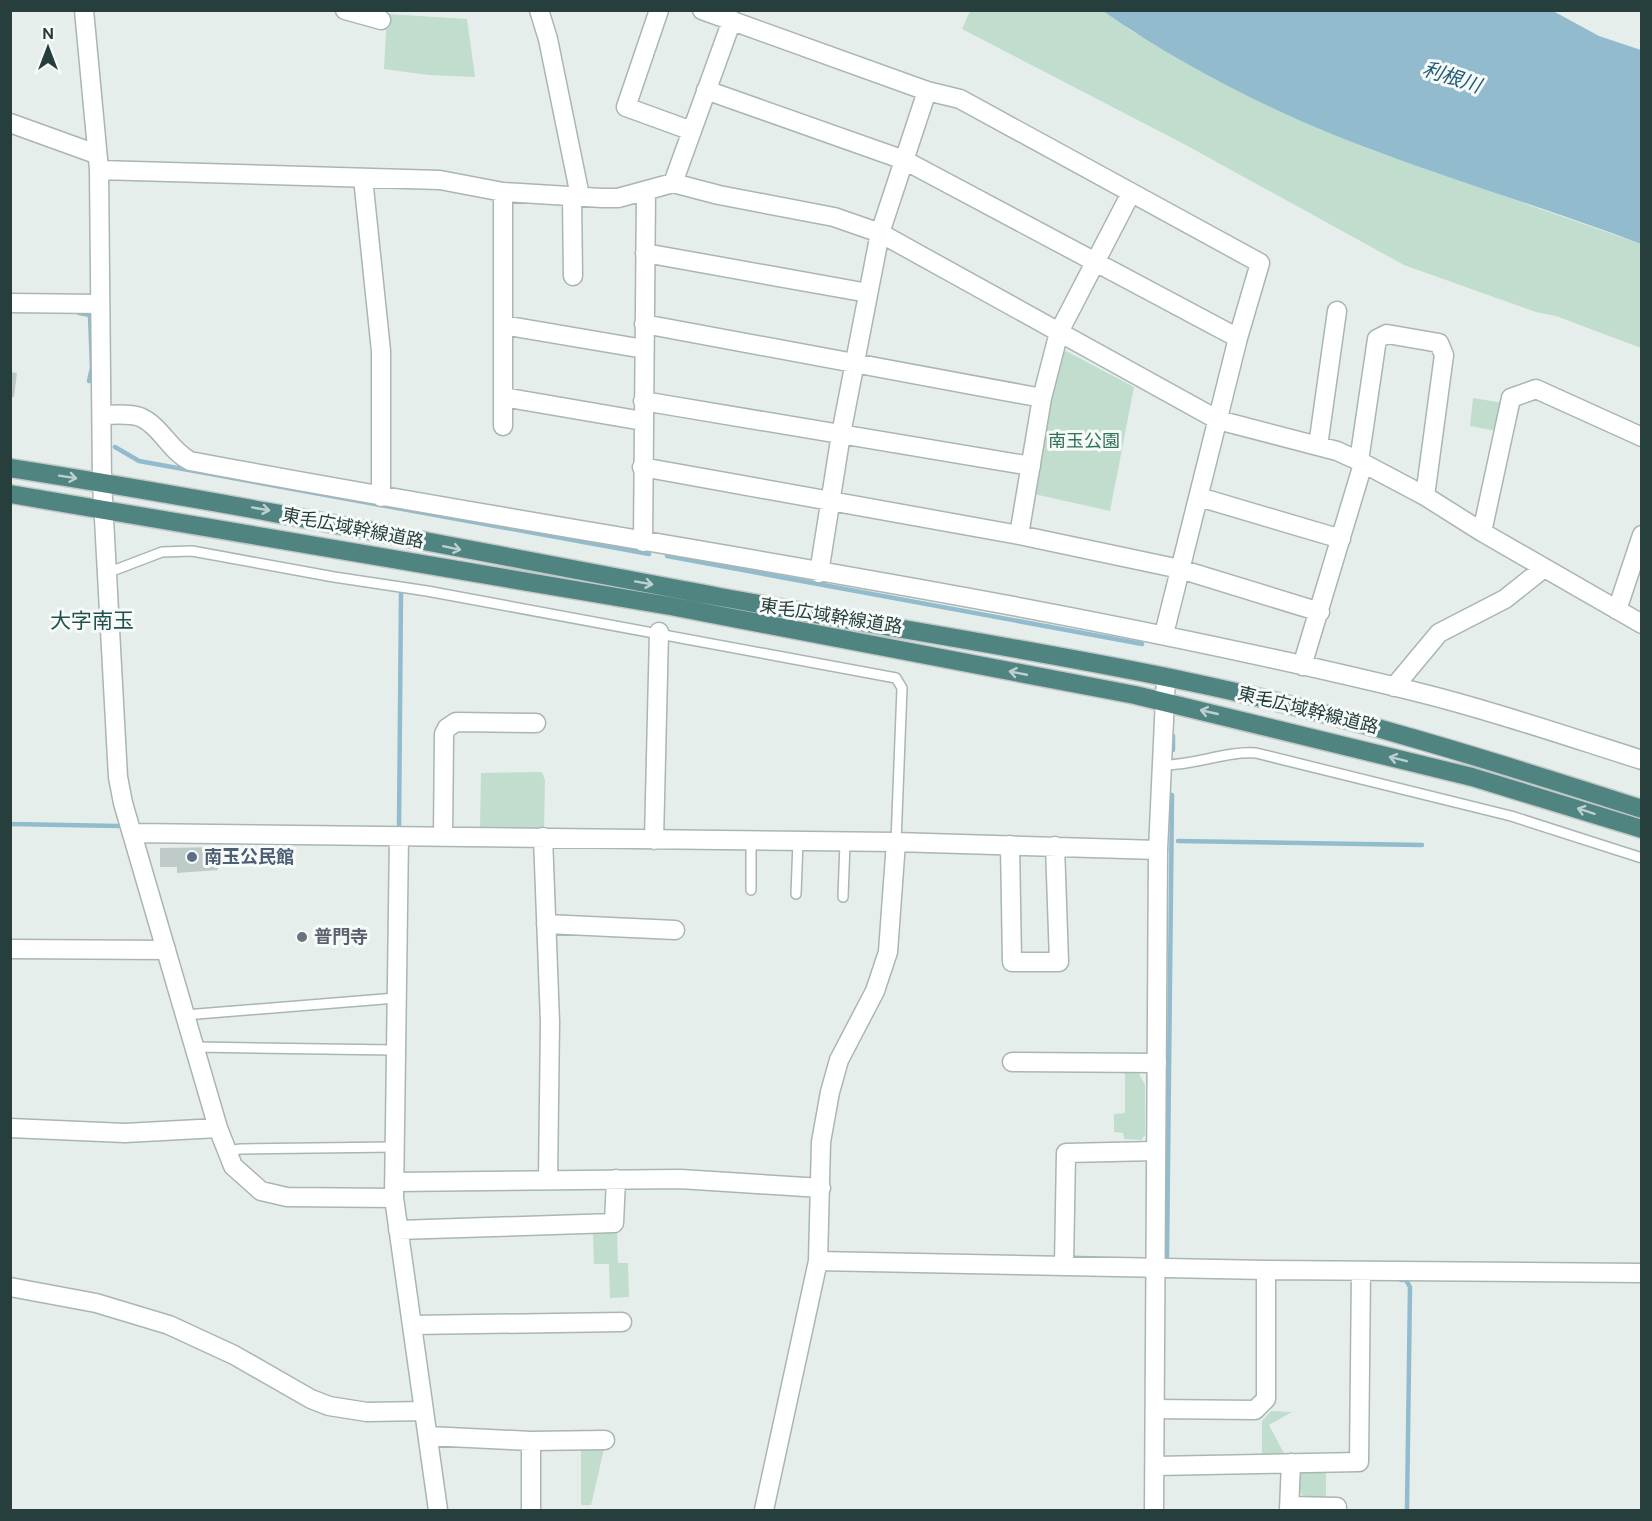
<svg xmlns="http://www.w3.org/2000/svg" width="1652" height="1521" viewBox="0 0 1652 1521" font-family="'DM Sans','Noto Sans JP',sans-serif">
	<style>
		.green { fill: #c0ddcd }
		.water { fill: #92bbce }
		.lines { fill: none; stroke-linecap: round; stroke-linejoin: round }
		.stream { stroke: #92bbce; stroke-width: 4.5 }
		.building { fill: #becbc8 }
		.service-casing { stroke: #a9b6b3; stroke-width: 12 }
		.minor-casing { stroke: #a9b6b3; stroke-width: 21 }
		.tertiary-casing { stroke: #a9b6b3; stroke-width: 21 }
		.trunk-casing { stroke: #c2c9c8; stroke-width: 21 }
		.service { stroke: #fff; stroke-width: 9 }
		.minor { stroke: #fff; stroke-width: 18 }
		.tertiary { stroke: #fff; stroke-width: 18 }
		.trunk { stroke: #508481; stroke-width: 18 }
		.oneway { stroke: #bcd1cf }
		.service-dot { fill: #5c6f8a; stroke: #f6faf9; stroke-width: 2 }
		.worship-dot { fill: #6b7280; stroke: #f6faf9; stroke-width: 2 }
		.labels { text-anchor: middle; dominant-baseline: central; stroke-width: 6; stroke-linejoin: round; paint-order: stroke }
		.park-label { font-size: 18px; fill: #327356; stroke: #f6faf9 }
		.street-label { font-size: 18px; fill: #263f3c; stroke: #f6faf9 }
		.service-label { font-size: 18px; font-weight: bold; fill: #4e5e75; stroke: #f6faf9; text-anchor: start }
		.worship-label { font-size: 18px; font-weight: bold; fill: #5b616d; stroke: #f6faf9; text-anchor: start }
		.water-label { font-size: 20px; font-style: italic; fill: #235c77; stroke: #f6faf9 }
		.quarter-label { font-size: 21px; fill: #22504c; stroke: #f6faf9 }
	</style>
	<rect width="100%" height="100%" fill="#e6eeeb"/>
	<!-- green -->
	<path class="green" d="M970,11H1103L1133,32L1292,117L1369,149L1641,244V348L1556,316L1536,312L1404,265L1184,144L962,29Z
		M387,14L467,19L475,77L429,75L384,69Z
		M1066,351L1134,387L1110,511L1034,494L1060,356Z
		M1473,398L1503,403L1496,431L1470,426Z
		M542,772L545,780L544,829H480L481,773Z
		M1125,1070H1137L1145,1085V1135L1141,1140L1124,1139L1123,1133L1114,1132V1114L1125,1113Z
		M617,1231L618,1263H628L629,1297L610,1298L609,1264H594L593,1232Z
		M1271,1411L1292,1412L1269,1425L1287,1459L1262,1458V1421Z
		M581,1449H604L591,1505H581Z
		M1326,1467V1499H1306L1298,1490V1472Z"/>
	<!-- water -->
	<path class="water" d="M1103,11H1553L1599,36L1641,50V244C1552,210 1460,183 1370,149C1281,116 1181,66 1103,11Z"/>
	<g class="lines">
		<!-- stream -->
		<path class="stream" d="M79,313L90,315L92,368L89,381
			M115,447L139,461L649,554
			M667,556L1142,644
			M1173,736V750
			M10,824L119,826
			M399,829L401,593
			M1178,841L1422,845
			M1167,1257L1172,795
			M1401,1280H1406L1410,1287L1407,1510"/>
	</g>
	<!-- building -->
	<path class="building" d="M10,372L17,373L14,397H10Z
		M223,847L224,866H218V870L177,873V867H160V848Z"/>
	<g class="lines">
		<defs>
			<path id="service" d="M107,573L162,552L192,551L334,577L427,591L896,678L902,688L896,842
				M1162,765C1194,766 1224,751 1256,753L1511,816L1642,858
				M751,841V890
				M796,894L798,842
				M843,897L845,843
				M185,1015L396,998
				M195,1047L394,1050
				M227,1151L241,1149L394,1147"/>
			<path id="minor" d="M84,10L99,170L102,482L118,777L123,803L218,1128L233,1166L261,1191L287,1197L394,1198
				M345,10L381,20
				M539,10L548,39L580,196
				M659,10L626,107L692,131
				M702,10L927,91L960,99L1260,263L1238,338L1164,634
				M706,90L904,160L1238,338
				M10,123L96,154
				M99,170L440,180L503,192L602,198H618L673,183L719,195L834,217L880,233L1218,420L1337,451L1359,461L1425,496L1482,532L1642,624
				M363,178L381,351V497
				M673,183L732,20
				M503,192V426
				M572,197L573,276
				M645,253L868,293
				M10,303L100,304
				M644,324L1042,398
				M503,325L644,349
				M503,397L643,421
				M643,401L1031,466
				M102,415C114,415 129,413 140,417C160,425 170,451 190,461C597,538 1010,593 1413,691C1490,710 1566,736 1642,760
				M1318,446L1337,311
				M1359,461L1377,339L1387,334L1439,343L1444,355L1425,496
				M642,467L1019,535L1180,569L1320,612
				M1199,497L1341,539
				M1482,532L1511,398L1536,389L1642,437
				M1019,535L1042,398L1059,332L1131,193
				M643,542L646,191
				M819,573L841,434L880,233L927,91
				M1617,610L1642,535
				M1302,666L1363,464
				M1394,687L1439,633L1505,599L1544,568
				M134,833L896,842L1158,850
				M399,836L394,1198L438,1510
				M443,837L444,734L447,728L456,722L536,723
				M543,837L550,1022L548,1180
				M654,840L659,632
				M1010,845L1012,962H1059L1055,846
				M546,924L675,930
				M1012,1062L1157,1063
				M10,1128L125,1133L218,1128
				M394,1182L680,1179L821,1188
				M398,1230L614,1223L616,1179
				M818,1261L1266,1270L1642,1273
				M1064,1265L1066,1153L1156,1151
				M10,1287L96,1303L169,1325L234,1355L311,1399L329,1406L367,1412L424,1411
				M412,1325L622,1322
				M1155,1409L1255,1410L1266,1399V1270
				M428,1436L531,1441L605,1440
				M531,1441V1510
				M1155,1466L1359,1462L1361,1271
				M1289,1506L1337,1507
				M764,1510L818,1261L821,1142L830,1092L839,1060L875,991L888,952L896,842
				M1289,1510L1291,1463"/>
			<path id="tertiary" d="M10,949L166,950
				M1154,1510L1158,850L1166,677"/>
			<path id="trunk" d="M10,468C248,505 483,553 720,597C877,626 1034,649 1190,682C1343,714 1493,761 1642,809
				M10,494L670,606L1135,695L1472,777L1642,829"/>
		</defs>
		<!-- service casing -->
		<use href="#service" class="service-casing"/>
		<!-- minor casing -->
		<use href="#minor" class="minor-casing"/>
		<!-- tertiary casing -->
		<use href="#tertiary" class="tertiary-casing"/>
		<!-- trunk casing -->
		<use href="#trunk" class="trunk-casing"/>
		<!-- service -->
		<use href="#service" class="service"/>
		<!-- minor -->
		<use href="#minor" class="minor"/>
		<!-- tertiary -->
		<use href="#tertiary" class="tertiary"/>
		<!-- trunk -->
		<use href="#trunk" class="trunk"/>
	</g>
	<!-- one-way arrows -->
	<defs><path id="oneway-shaft" d="M-6 0H5M1.5-3L5.5 0L1.5 3" fill="none" stroke-width="1.6" stroke-linecap="round" stroke-linejoin="round" transform="scale(1.5)"/></defs>
	<g class="oneway">
		<use href="#oneway-shaft" transform="translate(68 477) rotate(9)"/>
		<use href="#oneway-shaft" transform="translate(261 509) rotate(10)"/>
		<use href="#oneway-shaft" transform="translate(452 548) rotate(12)"/>
		<use href="#oneway-shaft" transform="translate(644 583) rotate(10)"/>
		<use href="#oneway-shaft" transform="translate(1018 673) rotate(-169)"/>
		<use href="#oneway-shaft" transform="translate(1209 712) rotate(-167)"/>
		<use href="#oneway-shaft" transform="translate(1398 759) rotate(-166)"/>
		<use href="#oneway-shaft" transform="translate(1586 811) rotate(-162)"/>
	</g>
	<!-- markers -->
	<circle class="service-dot" cx="192" cy="857" r="6"/>
	<circle class="worship-dot" cx="302" cy="937" r="6"/>
	<g class="labels">
		<!-- park labels -->
		<g class="park-label">
			<text x="1084" y="441">南玉公園</text>
		</g>
		<!-- street labels -->
		<g class="street-label">
			<text transform="translate(353 528) rotate(11)">東毛広域幹線道路</text>
			<text transform="translate(831 616) rotate(9)">東毛広域幹線道路</text>
			<text transform="translate(1308 710) rotate(14)">東毛広域幹線道路</text>
		</g>
		<!-- service labels -->
		<g class="service-label">
			<text x="204" y="857">南玉公民館</text>
		</g>
		<!-- worship labels -->
		<g class="worship-label">
			<text x="314" y="937">普門寺</text>
		</g>
		<!-- water labels -->
		<g class="water-label">
			<text transform="translate(1452 77) rotate(18)">利根川</text>
		</g>
		<!-- quarter labels -->
		<g class="quarter-label">
			<text x="92" y="621">大字南玉</text>
		</g>
	</g>
	<!-- border -->
	<rect width="1652" height="1521" fill="none" stroke="#263f3c" stroke-width="24"/>
	<!-- north arrow -->
	<g transform="translate(48 48)" stroke="#f6faf9" stroke-width="4.5" paint-order="stroke">
	<path d="M0-4.5L10 22L0 15L-10 22Z" fill="#263f3c"/>
	<text y="-9" font-size="16" font-weight="bold" text-anchor="middle" fill="#263f3c">N</text>
	</g>
</svg>
